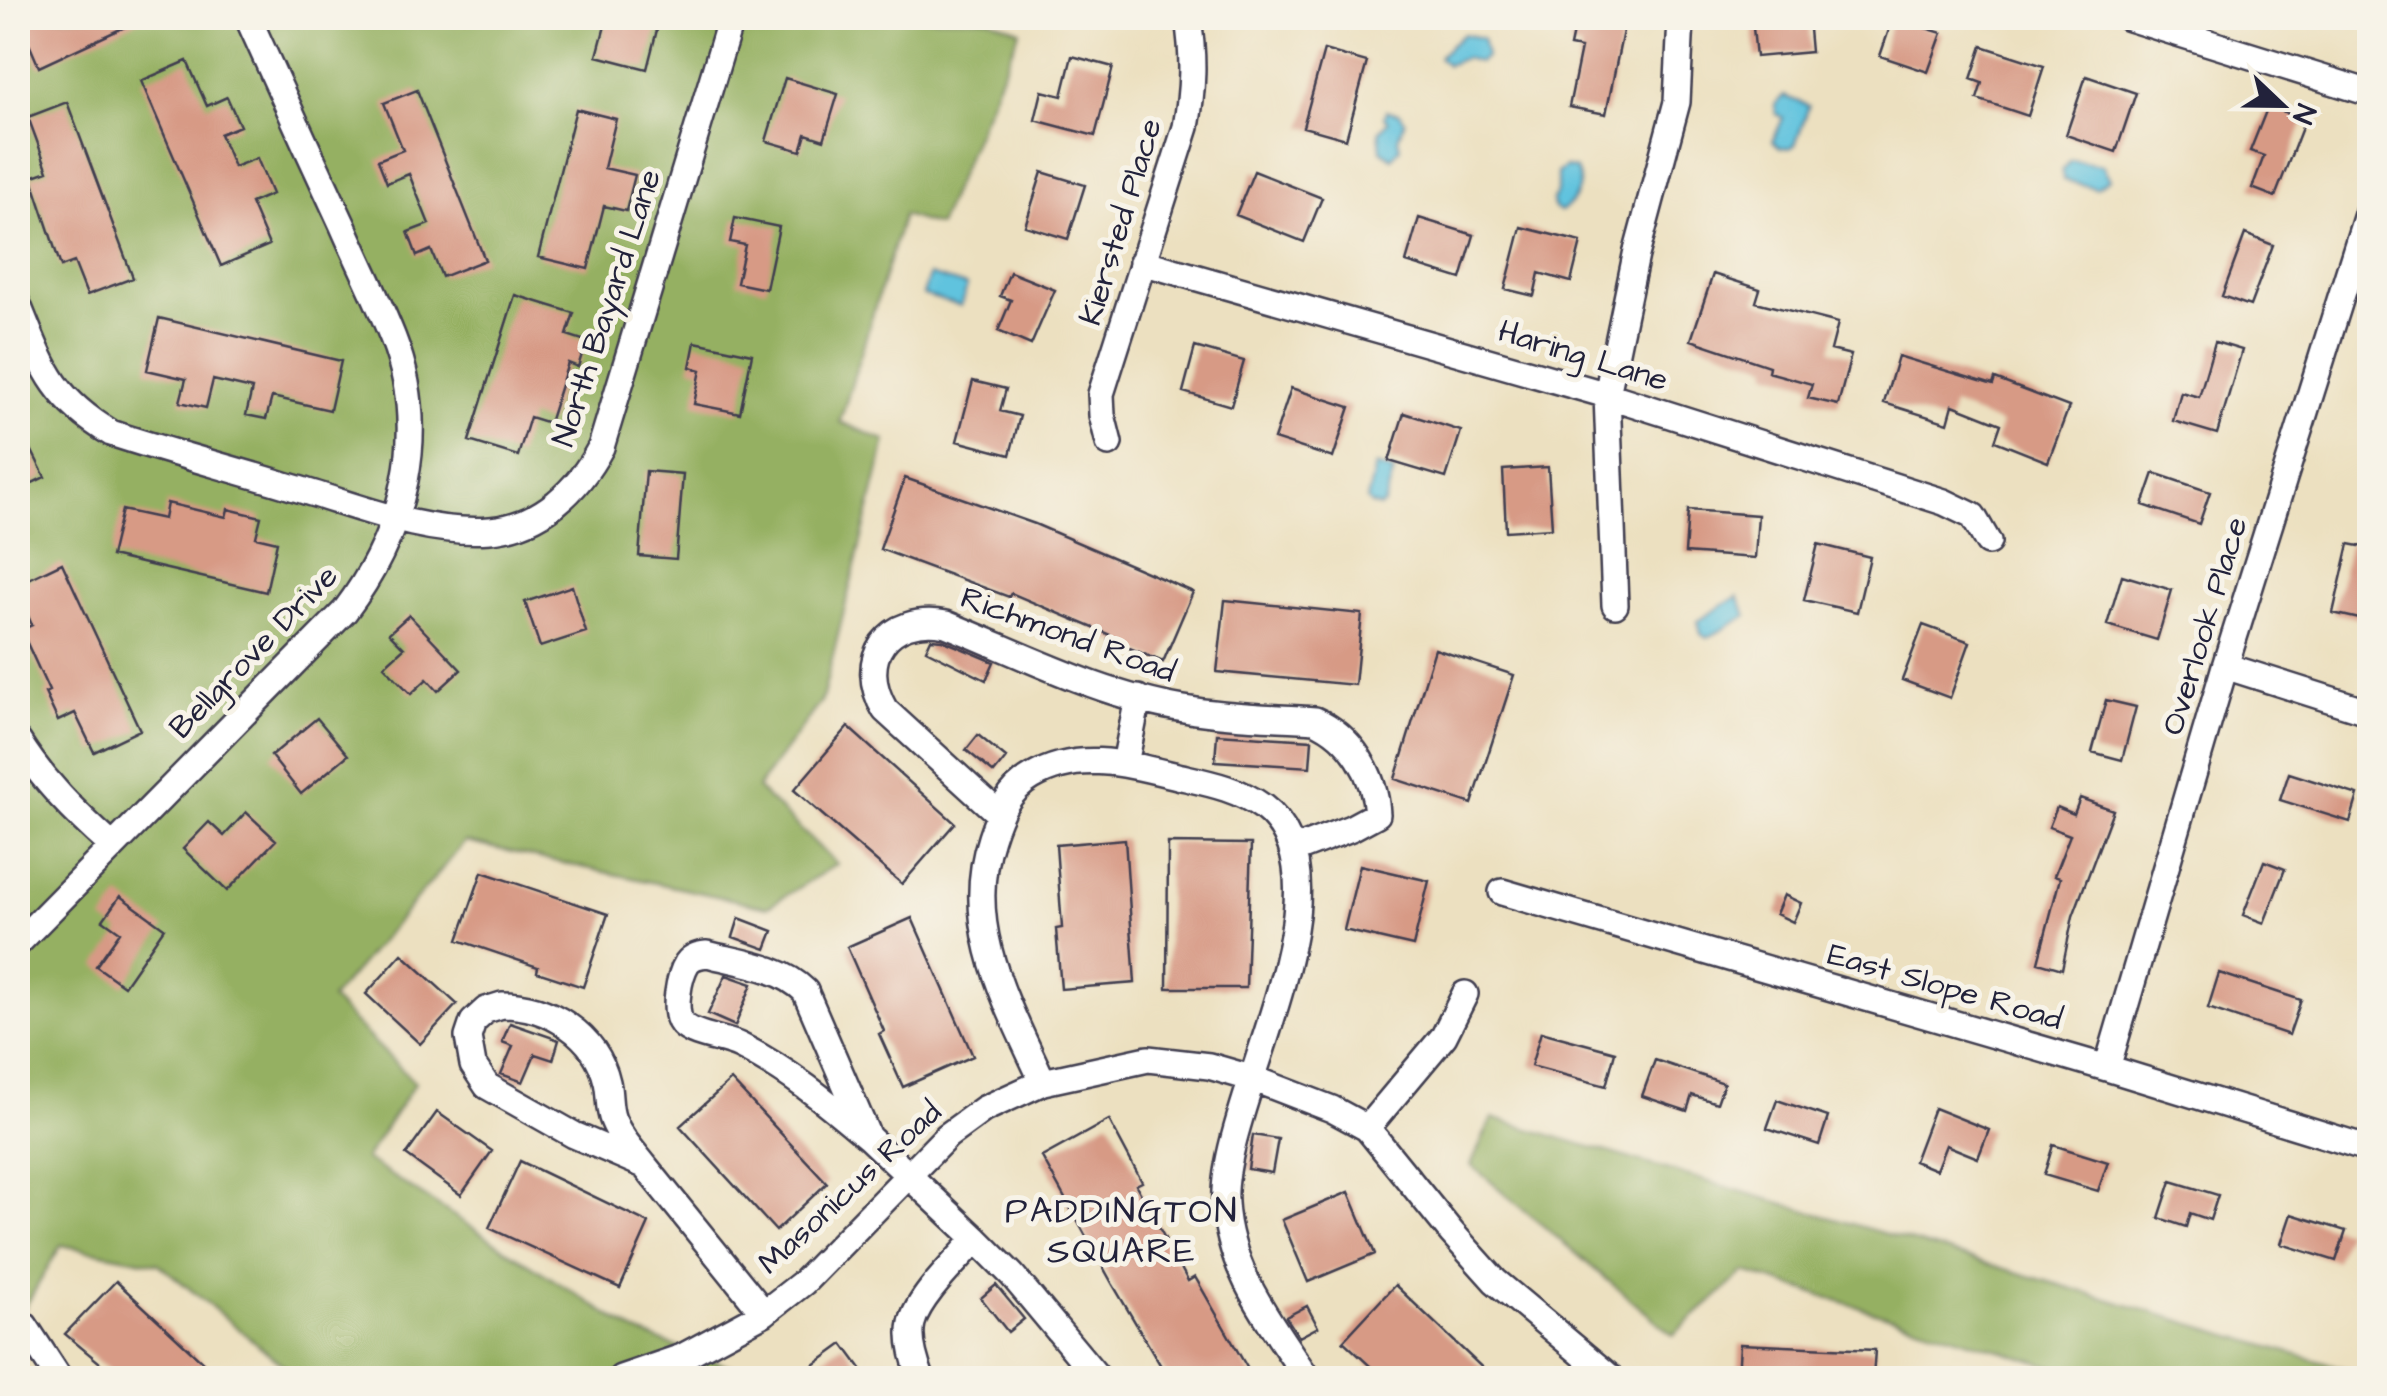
<svg xmlns="http://www.w3.org/2000/svg" width="2387" height="1396" viewBox="0 0 2387 1396" font-family="'Architects Daughter',sans-serif">
	<style>
		.forest { fill: #95b062; stroke: #5c694e; stroke-width: 2.5 }
		.water { fill: #60c3de; stroke: #41728c; stroke-width: 2.5 }
		.building { fill: #d79a85 }
		.lines { fill: none; stroke-linecap: round; stroke-linejoin: round }
		.minor-casing { stroke: #403e4f; stroke-width: 30 }
		.minor { stroke: #fff; stroke-width: 25 }
		.labels { text-anchor: middle; dominant-baseline: central; stroke-width: 10; stroke-linejoin: round; paint-order: stroke }
		.street-label { font-size: 32px; fill: #22223b; stroke: #f7f3e8 }
		.neighbourhood-label { font-size: 35px; letter-spacing: 2.5px; fill: #22223b; stroke: #f7f3e8 }
	</style>
	<rect width="100%" height="100%" fill="#f7f3e8"/>
	<filter id="ink" filterUnits="userSpaceOnUse"><feTurbulence type="fractalNoise" baseFrequency=".01" numOctaves="2"/><feDisplacementMap in="SourceGraphic" scale="20" xChannelSelector="R" yChannelSelector="G"/><feConvolveMatrix kernelMatrix="1 2 1 2 8 2 1 2 1" color-interpolation-filters="sRGB"/></filter>
	<filter id="wash" filterUnits="userSpaceOnUse"><feTurbulence type="fractalNoise" baseFrequency=".0048" numOctaves="4" result="noise"/><feDisplacementMap in="SourceGraphic" scale="40" xChannelSelector="R" yChannelSelector="G"/><feGaussianBlur stdDeviation="2.25" result="paint"/><feColorMatrix in="noise" values="0 0 0 0 0 0 0 0 0 0 0 0 0 0 0 0 0 1.4 0 .05"/><feComposite in="paint" operator="in"/></filter>
	<g filter="url(#wash)">
		<rect width="100%" height="100%" fill="#ece0c0"/>
		<!-- forest -->
		<path class="forest" d="M18,18H988L1020,30L938,226L903,215L840,422L886,441L822,700L757,788L837,864L767,907L465,842L331,999L415,1083L365,1159L634,1331L748,1373L752,1378H299L159,1264L61,1245L18,1319Z
			M1492,1118L2369,1376V1378H2090L1745,1272L1673,1335L1471,1165Z"/>
		<!-- water -->
		<path class="water" d="M1463,34L1482,38L1486,56L1479,62L1465,58L1447,65L1439,58L1440,55Z
			M1784,96L1809,106L1795,145L1790,148L1780,147L1773,141L1783,118L1776,114L1775,105Z
			M1386,111L1400,113L1405,121L1398,138L1400,148L1392,158L1381,150L1379,131L1388,122L1384,117Z
			M2071,160L2102,165L2110,179L2096,188L2064,180L2062,170Z
			M1565,167L1575,169C1585,183 1575,204 1561,211L1554,208L1552,201L1557,192V173Z
			M929,275L967,286L961,306L923,295Z
			M1375,466L1394,472L1384,504L1380,507L1371,505L1367,500Z
			M1738,596L1747,616L1707,638L1701,634L1698,621Z"/>
		<g id="blocks">
			<!-- building -->
			<path class="building" d="M18,18H144L39,67Z
				M607,18H660L647,69L597,56Z
				M1576,18L1624,26L1606,114L1569,107L1581,48L1570,46Z
				M1752,18H1808L1811,52L1756,57Z
				M1893,18L1942,33L1928,72L1880,56Z
				M1982,46L2044,66L2028,116L1977,99L1982,83L1971,79Z
				M1324,50L1367,62L1346,139L1303,127Z
				M1072,56L1113,67L1095,136L1035,120L1042,91L1062,96Z
				M187,61L207,106L227,97L240,126L220,134L234,167L257,158L272,194L251,203L269,245L221,266L141,81Z
				M2086,76L2136,93L2116,152L2066,135Z
				M785,78L838,94L824,140L806,134L801,151L766,141Z
				M417,90L485,260L442,277L431,250L417,256L408,232L429,224L409,174L387,183L378,160L403,150L384,103Z
				M67,102L133,278L87,295L74,262L61,267L31,177L48,171L28,117Z
				M2268,106L2305,120L2275,197L2252,188L2264,156L2250,151Z
				M576,109L616,119L604,168L635,175L626,211L604,206L588,269L538,257Z
				M1254,171L1322,198L1304,242L1236,215Z
				M1042,172L1085,185L1068,239L1025,226Z
				M735,218L779,227L766,289L737,283L745,245L730,242Z
				M1419,218L1474,235L1461,279L1406,262Z
				M1521,227L1581,242L1571,282L1539,273L1534,296L1505,289Z
				M2245,234L2273,245L2250,306L2222,296Z
				M1010,272L1055,290L1031,345L998,331L1011,300L1000,296Z
				M1713,274L1760,289L1756,302L1838,323L1831,350L1851,355L1838,405L1808,398L1812,384L1768,372L1769,366L1691,340Z
				M515,295L574,313L567,335L586,341L578,367L568,363L549,423L530,417L518,456L469,441Z
				M159,318L341,361L330,410L272,397L266,419L246,415L252,389L213,380L206,408L180,402L186,379L147,370Z
				M695,342L752,354L740,413L694,404L701,370L690,367Z
				M2215,342L2242,350L2217,434L2173,421L2181,392L2199,397Z
				M1195,347L1244,361L1231,406L1183,392Z
				M1898,356L1993,385L1995,379L2069,407L2048,462L1995,441L2001,424L1953,405L1948,423L1884,403Z
				M973,381L1006,389L1000,411L1020,416L1010,455L957,441Z
				M1291,388L1350,407L1333,458L1274,439Z
				M1404,413L1461,431L1446,478L1389,461Z
				M18,423L45,477L18,490Z
				M1548,467L1552,528L1506,531L1503,470Z
				M646,471L683,474L676,559L639,556Z
				M2154,473L2210,492L2199,524L2143,505Z
				M905,478L1035,524L1193,592L1163,662L1108,639L1110,635L1011,593L1009,597L880,549Z
				M167,503L226,517L228,509L261,517L256,537L277,542L266,592L111,556L122,510L164,519Z
				M1688,510L1758,515L1755,558L1685,553Z
				M1818,544L1870,557L1857,612L1804,600Z
				M2349,544L2370,548V596L2364,620L2333,613Z
				M62,563L140,730L94,752L75,713L58,721L45,693L49,691L21,630L32,625L18,593V584Z
				M2122,575L2172,590L2157,640L2107,625Z
				M572,586L586,632L540,647L525,602Z
				M1225,600L1362,614L1355,685L1217,672Z
				M409,615L461,670L438,691L427,679L411,694L384,666L404,648L389,633Z
				M1923,625L1970,642L1950,698L1902,680Z
				M931,639L942,640L994,662L986,680L926,650Z
				M1435,649L1514,675L1472,804L1395,779Z
				M2106,700L2136,707L2122,760L2092,752Z
				M317,718L348,755L301,794L271,756Z
				M848,727L955,823L902,884L794,790Z
				M1217,734L1312,740L1310,767L1215,761Z
				M978,735L1006,758L994,773L966,750Z
				M2289,773L2358,795L2350,822L2280,800Z
				M2080,798L2113,810L2073,916L2062,969L2038,962L2060,878L2054,876L2070,835L2049,827L2057,807L2074,814Z
				M246,812L276,840L227,891L183,849L209,822L224,836Z
				M1125,839L1135,983L1061,989L1056,929L1062,928L1056,845Z
				M1168,843L1251,844L1246,988H1167Z
				M2264,861L2285,869L2264,923L2243,915Z
				M1360,865L1429,881L1413,946L1344,930Z
				M482,872L608,914L583,987L537,972L538,967L458,940Z
				M1784,895L1801,903L1793,922L1776,914Z
				M120,896L164,928L124,986L96,966L120,932L103,920Z
				M739,918L773,931L766,949L733,937Z
				M912,918L973,1056L903,1087L879,1034L884,1031L847,947Z
				M402,954L457,1004L420,1044L366,994Z
				M2219,973L2301,1000L2289,1035L2208,1008Z
				M726,975L752,984L735,1026L708,1014Z
				M510,1023L559,1040L553,1060L535,1054L523,1082L501,1074L513,1046L502,1042Z
				M1541,1032L1615,1052L1606,1086L1531,1066Z
				M1655,1060L1724,1083L1717,1103L1692,1095L1687,1111L1642,1096Z
				M731,1080L827,1183L776,1231L680,1126Z
				M1777,1100L1828,1117L1819,1145L1767,1128Z
				M1934,1108L1989,1130L1978,1158L1946,1145L1936,1170L1914,1161Z
				M437,1112L492,1151L461,1195L406,1155Z
				M1109,1120L1142,1182L1136,1185L1188,1281L1195,1277L1253,1378H1168L1113,1285L1042,1157Z
				M1253,1135L1278,1139L1272,1173L1248,1169Z
				M2053,1145L2108,1162L2098,1191L2044,1175Z
				M520,1161L649,1223L620,1288L489,1228Z
				M2171,1181L2218,1195L2210,1220L2190,1213L2186,1227L2159,1218Z
				M1349,1192L1375,1254L1308,1282L1282,1220Z
				M2291,1214L2346,1231L2336,1261L2281,1244Z
				M116,1281L220,1378H118L65,1334Z
				M996,1285L1024,1319L1008,1332L981,1298Z
				M1395,1285L1493,1378H1383L1343,1341Z
				M1307,1306L1318,1327L1299,1337L1286,1317Z
				M843,1344L868,1378H796Z
				M1740,1344L1875,1350L1873,1378H1738Z"/>
		</g>
	</g>
	<g filter="url(#ink)">
		<use href="#blocks" fill-opacity="0" stroke="#403e4f" stroke-width="2.5"/>
		<g class="lines">
			<defs>
				<path id="minor" d="M2129,18L2370,93
					M1142,262L1607,395L1944,502L1973,516L1988,542
					M18,305C43,366 51,397 111,433C171,453 234,469 295,488C357,506 424,535 490,530C541,526 578,490 601,447L731,18
					M1109,443L1102,415L1101,394L1186,127C1193,89 1194,57 1188,19
					M1615,605L1607,395L1636,255L1677,102L1681,18
					M2225,666L2370,712
					M18,741C43,781 75,813 111,845
					M1125,764L1138,698
					M999,814L885,710C855,659 888,613 946,624C1023,655 1102,696 1184,709C1227,717 1272,717 1315,720C1351,736 1375,774 1377,814L1351,828L1294,850
					M1502,892L2107,1068L2370,1149
					M18,943L345,611C404,533 430,432 393,338C378,300 359,263 343,226C311,157 279,87 248,18
					M707,954C741,963 779,966 805,991L868,1137C828,1103 787,1069 740,1046C724,1038 694,1037 682,1024C672,1012 679,976 687,963C692,956 699,955 707,954Z
					M502,1005C548,1005 596,1034 607,1082C610,1094 608,1108 613,1120C620,1137 632,1150 644,1165L574,1135L487,1086L473,1065L468,1037L473,1022L486,1010Z
					M2107,1068L2225,666L2370,205
					M1043,1082C1007,1003 962,926 991,838C999,813 1008,791 1032,777C1081,748 1134,766 1186,778C1213,784 1240,790 1263,807C1361,881 1219,1104 1225,1203C1229,1272 1271,1323 1307,1378
					M1367,1128L1444,1036L1465,994
					M868,1137L976,1239
					M644,1165L764,1313
					M25,1326L59,1378
					M621,1378L682,1357L764,1313L804,1282L947,1136L984,1109L1043,1082L1148,1059L1209,1066L1254,1079L1332,1109L1367,1128L1452,1233L1495,1281L1611,1378
					M921,1378C915,1362 908,1340 912,1323C919,1296 958,1260 976,1239L1012,1275L1098,1378"/>
			</defs>
			<!-- minor casing -->
			<use href="#minor" class="minor-casing"/>
			<!-- minor -->
			<use href="#minor" class="minor"/>
		</g>
	</g>
	<g class="labels">
		<!-- street labels -->
		<g class="street-label">
			<text transform="translate(1121 222) rotate(-73)">Kiersted Place</text>
			<text transform="translate(607 308) rotate(-72)">North Bayard Lane</text>
			<text transform="translate(1583 356) rotate(17)">Haring Lane</text>
			<text transform="translate(2205 626) rotate(-73)">Overlook Place</text>
			<text transform="translate(1068 635) rotate(20)">Richmond Road</text>
			<text transform="translate(254 652) rotate(-46)">Bellgrove Drive</text>
			<text transform="translate(1945 987) rotate(16)">East Slope Road</text>
			<text transform="translate(850 1188) rotate(-43)">Masonicus Road</text>
		</g>
		<!-- neighbourhood labels -->
		<g class="neighbourhood-label">
			<text x="1122" y="1211">PADDINGTON<tspan x="1122" dy="40">SQUARE</tspan></text>
		</g>
	</g>
	<!-- margin -->
	<rect width="2387" height="1396" fill="none" stroke="#f7f3e8" stroke-width="60"/>
	<!-- north arrow -->
	<g transform="translate(2282 105) rotate(112)" stroke="#f7f3e8" stroke-width="8" paint-order="stroke">
	<path d="M0-8L18 38L0 25L-18 38Z" fill="#22223b"/>
	<text y="-15" font-size="28" font-weight="bold" text-anchor="middle" fill="#22223b">N</text>
	</g>
</svg>
